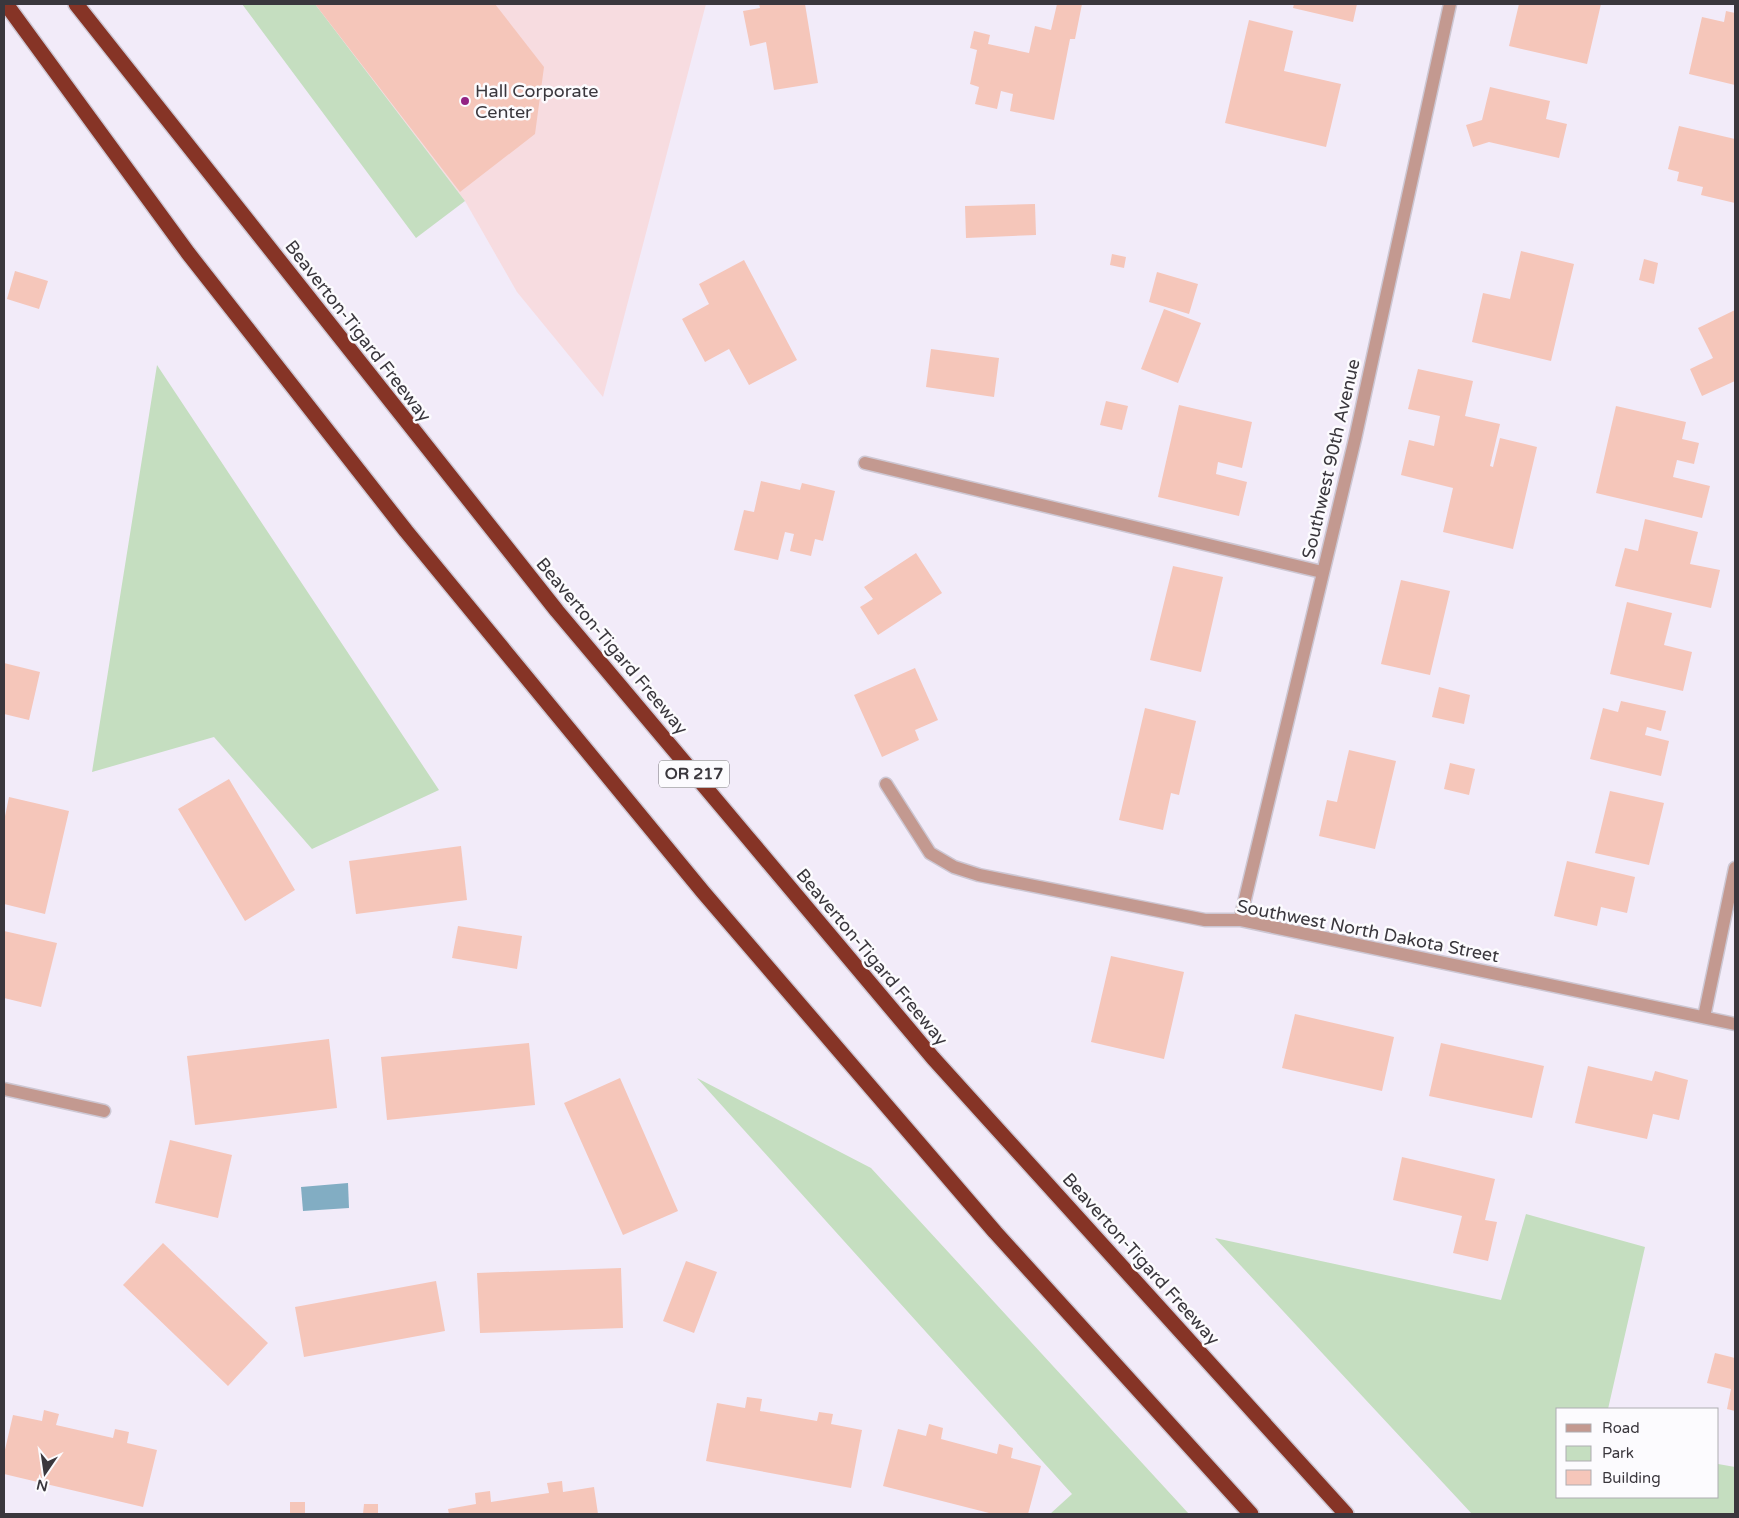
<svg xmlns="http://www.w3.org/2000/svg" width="1739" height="1518" viewBox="0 0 1739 1518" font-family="'Varela Round',sans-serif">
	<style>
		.commercial { fill: #f7dce0 }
		.green { fill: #c5dec0 }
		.water { fill: #82adc3 }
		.building { fill: #f5c6ba }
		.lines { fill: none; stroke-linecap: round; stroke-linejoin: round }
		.service-casing { stroke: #cdc7d3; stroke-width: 15 }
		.minor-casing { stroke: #cdc7d3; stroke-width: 15 }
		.motorway-casing { stroke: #cdc7d3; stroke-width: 18 }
		.service { stroke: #c39990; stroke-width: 12 }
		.minor { stroke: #c39990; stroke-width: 12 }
		.motorway { stroke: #863426; stroke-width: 15 }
		.poi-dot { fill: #932383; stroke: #fcfbfe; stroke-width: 2 }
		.labels { text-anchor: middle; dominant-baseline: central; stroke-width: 5; stroke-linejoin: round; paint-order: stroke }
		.shield { fill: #fcfbfe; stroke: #747277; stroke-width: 1 }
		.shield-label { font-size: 16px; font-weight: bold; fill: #3a373d }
		.poi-label { font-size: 18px; fill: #3a373d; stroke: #fcfbfe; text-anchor: start }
		.street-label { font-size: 18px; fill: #3a373d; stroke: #fcfbfe }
	</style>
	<rect width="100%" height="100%" fill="#f2ebf9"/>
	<!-- commercial -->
	<path class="commercial" d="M315,4H706L603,397L517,292L465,201Z"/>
	<!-- green -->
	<path class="green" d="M242,4H315L465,201L416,238Z
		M157,365L439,790L312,849L214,737L92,772Z
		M697,1078L871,1168L1189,1514H1050L1072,1494Z
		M1526,1214L1645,1247L1608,1409H1558V1497H1718V1464L1735,1467V1514H1472L1215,1238L1501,1300Z"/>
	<!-- water -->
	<path class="water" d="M348,1183L349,1208L303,1211L301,1187Z"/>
	<!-- building -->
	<path class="building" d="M315,4H495L544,67L535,134L460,192Z
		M759,4H805L818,83L774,90L766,42L750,46L743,11L760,8Z
		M1057,4H1082L1075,39H1070L1054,120L1010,111L1013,94L1001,91L997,109L975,104L979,87L970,84L977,50L970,48L974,31L990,35L988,44L1029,53L1035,26L1051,30Z
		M1294,4H1357L1353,22L1293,8Z
		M1519,4H1601L1587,64L1509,46Z
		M1726,11L1735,13V85L1689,74L1702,17L1724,22Z
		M1249,20L1293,31L1284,71L1341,84L1326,147L1225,123Z
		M1490,87L1550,101L1546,119L1567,124L1559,158L1489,142L1473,147L1466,125L1482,120Z
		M1679,126L1735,139V203L1701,195L1703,187L1677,181L1679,172L1668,169Z
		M1035,204L1036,235L966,238L965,206Z
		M1521,251L1574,264L1551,361L1472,342L1483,293L1510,299Z
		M1112,254L1126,257L1124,268L1110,265Z
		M1644,259L1658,263L1654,284L1639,280Z
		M744,260L797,360L749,385L729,349L705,362L682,319L709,304L699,284Z
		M15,271L48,281L39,309L7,299Z
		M1157,272L1198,284L1189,314L1149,302Z
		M1164,309L1201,323L1178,383L1141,369Z
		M1735,310V381L1702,396L1690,369L1713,358L1698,328Z
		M931,349L999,358L994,397L926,387Z
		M1418,369L1473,381L1465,416L1500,424L1490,466L1493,467L1500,438L1537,447L1513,549L1443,532L1453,488L1401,475L1409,440L1434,446L1440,416L1408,409Z
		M1106,401L1128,406L1122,430L1100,425Z
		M1179,405L1252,422L1242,468L1218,462L1216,474L1247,482L1239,516L1158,497Z
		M1616,406L1686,422L1682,439L1699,443L1694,464L1677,460L1673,477L1710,486L1702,518L1596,493Z
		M761,481L800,490L802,483L835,491L823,541L815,539L811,556L790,551L794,534L785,532L778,560L734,550L744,510L754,512Z
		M1645,519L1698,532L1690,564L1720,570L1711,608L1615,586L1625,548L1638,551Z
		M916,553L942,593L878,635L860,607L873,599L864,587Z
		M1173,566L1223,577L1201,672L1150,660Z
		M1401,580L1450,591L1430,675L1381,664Z
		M1627,602L1672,613L1664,645L1692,652L1683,691L1610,674Z
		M4,663L40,672L29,720L4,714Z
		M915,668L938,720L915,730L919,740L882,757L854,695Z
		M1439,687L1470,695L1464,724L1432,717Z
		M1621,701L1666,711L1661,731L1647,727L1645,735L1669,741L1661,776L1590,759L1603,708L1618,712Z
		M1145,708L1196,721L1179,795L1171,793L1163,830L1119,820Z
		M1349,750L1396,761L1375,849L1319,836L1327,800L1337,802Z
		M1450,763L1475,769L1469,795L1444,789Z
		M229,779L295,890L245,921L178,809Z
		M1610,791L1664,803L1649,865L1595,853Z
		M9,797L69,811L45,914L4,904V821Z
		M461,846L467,900L356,914L349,861Z
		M1567,861L1635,877L1627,913L1601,907L1597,926L1554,916Z
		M458,926L522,936L517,969L452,958Z
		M4,931L57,943L41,1007L4,998Z
		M1111,956L1184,972L1164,1059L1091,1042Z
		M1295,1014L1394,1037L1382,1091L1282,1068Z
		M329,1039L337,1108L195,1125L187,1056Z
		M529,1043L535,1105L387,1120L381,1057Z
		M1441,1043L1544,1066L1532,1118L1429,1096Z
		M1588,1066L1652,1081L1655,1071L1688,1080L1679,1120L1653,1114L1647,1139L1575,1123Z
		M620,1078L678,1211L623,1235L564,1103Z
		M170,1140L232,1155L218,1218L155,1203Z
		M1402,1157L1495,1179L1485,1220L1497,1222L1488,1261L1453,1253L1462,1216L1393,1200Z
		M163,1243L268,1343L228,1386L123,1285Z
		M686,1261L717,1272L694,1333L663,1321Z
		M621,1268L623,1328L480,1333L477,1273Z
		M436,1281L445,1331L304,1357L295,1307Z
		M1715,1353L1735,1358V1411L1727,1409L1731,1389L1707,1383Z
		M747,1397L762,1399L760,1411L817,1421L819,1412L833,1414L831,1424L862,1430L851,1488L706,1461L717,1403L745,1408Z
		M44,1410L59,1414L56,1425L113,1438L115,1429L129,1432L127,1443L157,1450L143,1507L4,1474V1454L13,1415L42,1421Z
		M929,1424L943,1428L941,1439L997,1454L999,1444L1013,1448L1011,1458L1041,1466L1028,1514H993L883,1486L898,1429L926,1436Z
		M562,1481L563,1492L594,1487L598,1514H449L448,1509L476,1504L475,1493L490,1491L491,1502L549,1493L547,1483Z
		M290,1502H305V1514H290Z
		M364,1504H378V1514H363Z"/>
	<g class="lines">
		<defs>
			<path id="service" d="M865,463L1322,572
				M4,1089L104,1111"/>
			<path id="minor" d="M886,784L930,853L954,867L979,875L1205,920H1240L1735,1024
				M1240,920L1355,439L1450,4
				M1704,1017L1735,868"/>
			<path id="motorway" d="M6,4L188,253L406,531L703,892L995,1232L1251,1514
				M76,4L557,611L748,838L933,1058L1346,1514"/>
		</defs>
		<!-- service casing -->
		<use href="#service" class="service-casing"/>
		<!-- minor casing -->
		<use href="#minor" class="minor-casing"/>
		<!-- motorway casing -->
		<use href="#motorway" class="motorway-casing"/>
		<!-- service -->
		<use href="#service" class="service"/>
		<!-- minor -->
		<use href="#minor" class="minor"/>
		<!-- motorway -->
		<use href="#motorway" class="motorway"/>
	</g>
	<!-- markers -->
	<circle class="poi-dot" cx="465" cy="101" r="5"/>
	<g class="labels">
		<!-- shield labels -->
		<rect class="shield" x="659" y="760.5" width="70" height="27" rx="4"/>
		<g class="shield-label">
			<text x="694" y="774">OR 217</text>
		</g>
		<!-- poi labels -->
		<g class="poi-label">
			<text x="475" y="91">Hall Corporate<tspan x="475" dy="21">Center</tspan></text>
		</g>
		<!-- street labels -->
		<g class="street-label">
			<text transform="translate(358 331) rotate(52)">Beaverton-Tigard Freeway</text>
			<text transform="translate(1331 459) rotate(-77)">Southwest 90th Avenue</text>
			<text transform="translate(612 646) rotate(50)">Beaverton-Tigard Freeway</text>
			<text transform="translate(1368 931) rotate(11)">Southwest North Dakota Street</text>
			<text transform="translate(872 957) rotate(50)">Beaverton-Tigard Freeway</text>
			<text transform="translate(1141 1259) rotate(48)">Beaverton-Tigard Freeway</text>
		</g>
	</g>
	<!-- border -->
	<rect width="1739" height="1518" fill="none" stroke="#3a373d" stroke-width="10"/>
	<!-- legend -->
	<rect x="1556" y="1408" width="162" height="90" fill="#fcfbfe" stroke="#aeadb1"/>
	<rect x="1566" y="1424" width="25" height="8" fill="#c39990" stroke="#aeadb1"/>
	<text x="1602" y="1433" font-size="15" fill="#3a373d">Road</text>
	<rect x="1566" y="1446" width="25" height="15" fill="#c5dec0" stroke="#aeadb1"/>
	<text x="1602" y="1458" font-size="15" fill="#3a373d">Park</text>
	<rect x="1566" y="1470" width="25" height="15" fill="#f5c6ba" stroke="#aeadb1"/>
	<text x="1602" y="1483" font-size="15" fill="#3a373d">Building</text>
	<!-- north arrow -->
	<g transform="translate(45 1473) rotate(193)" stroke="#fcfbfe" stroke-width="4" paint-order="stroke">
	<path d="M0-4L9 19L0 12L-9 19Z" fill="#3a373d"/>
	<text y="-8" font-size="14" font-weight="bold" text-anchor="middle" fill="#3a373d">N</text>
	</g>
</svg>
